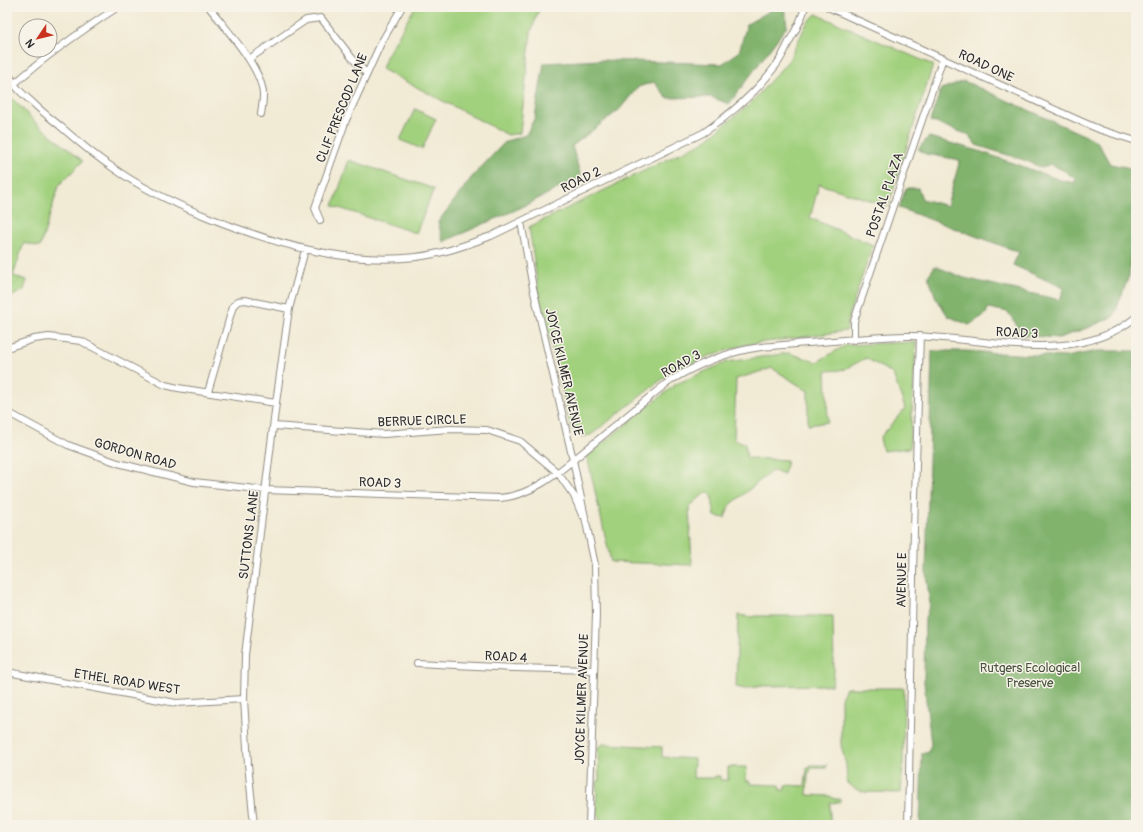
<svg xmlns="http://www.w3.org/2000/svg" width="1143" height="832" viewBox="0 0 1143 832" font-family="Pangolin,sans-serif">
	<style>
		.green { fill: #a2d17e; stroke: #667e54 }
		.forest { fill: #81b36d; stroke: #566f4c }
		.lines { fill: none; stroke-linecap: round; stroke-linejoin: round }
		.minor-casing { stroke: #8e8a80; stroke-width: 8 }
		.minor { stroke: #fff; stroke-width: 6 }
		.labels { text-anchor: middle; dominant-baseline: central; stroke-width: 3; stroke-linejoin: round; paint-order: stroke }
		.street-label { font-size: 13px; fill: #2b2b2b; stroke: #f7f3e8 }
		.park-label { font-size: 13px; fill: #495440; stroke: #f7f3e8 }
	</style>
	<rect width="100%" height="100%" fill="#f7f3e8"/>
	<filter id="ink" filterUnits="userSpaceOnUse"><feTurbulence type="fractalNoise" baseFrequency=".025" numOctaves="2"/><feDisplacementMap in="SourceGraphic" scale="8" xChannelSelector="R" yChannelSelector="G"/><feConvolveMatrix kernelMatrix="1 2 1 2 8 2 1 2 1" color-interpolation-filters="sRGB"/></filter>
	<filter id="wash" filterUnits="userSpaceOnUse"><feTurbulence type="fractalNoise" baseFrequency=".012" numOctaves="4" result="noise"/><feDisplacementMap in="SourceGraphic" scale="16" xChannelSelector="R" yChannelSelector="G"/><feGaussianBlur stdDeviation="0.9" result="paint"/><feColorMatrix in="noise" values="0 0 0 0 0 0 0 0 0 0 0 0 0 0 0 0 0 1.4 0 .05"/><feComposite in="paint" operator="in"/></filter>
	<g filter="url(#wash)">
		<rect width="100%" height="100%" fill="#f1ead4"/>
		<!-- green -->
		<path class="green" d="M415,7H540L531,32L520,133L508,135L382,69L386,57Z
			M816,14L933,65L888,206L819,184L810,218L873,245L851,309L846,331L744,345L703,358L661,380L591,435L580,437L571,428L539,294L529,227L703,142L749,105L789,60L807,23Z
			M12,98L36,123L83,161L59,185L40,247L24,243L13,276L27,280L24,290L7,299V103Z
			M415,109L436,119L422,149L400,140Z
			M349,160L434,189L416,233L333,206Z
			M916,342L910,448L883,451L880,438L905,408L893,374L866,358L843,370L826,371L828,422L808,425V391L772,368L736,379L734,440L745,444L747,458L787,460L784,474L773,470L729,506L725,518L715,516L711,493H705L689,507L692,565L611,562L587,456L676,384L727,362L789,353L817,362L846,345Z
			M738,615L751,617L757,616H833L834,672L832,685L761,686C755,688 750,687 745,689L736,687Z
			M846,688H904L903,763L901,793L865,792L855,789L847,782L846,765L841,745V698Z
			M603,744L662,747V757L694,759L693,778H715V776H720V780H728V767H747L746,781H750V784L780,785V790H785V785L805,786L807,768H810V765H827L826,768H811L810,772L808,773L807,795L830,796L834,799H840V802L830,803V825H599V816L596,813L597,782L599,780L598,747Z"/>
		<!-- forest -->
		<path class="forest" d="M770,7H784L787,26L729,104L711,97L667,98L654,82L638,87L619,110L572,146L581,177L520,208L443,242L438,222L472,177L506,141L526,135L535,117L544,63L601,60L722,64L739,52L747,24L770,11Z
			M964,81L1097,141L1110,164L1136,169V228L1134,232L1129,276L1114,316L1090,327L1059,338L1019,335L1016,324L1008,312L988,308L986,314L969,325L948,316L936,298L928,276L935,266L964,278L1060,300L1064,288L1013,265L1019,252L899,208L906,188H918L922,199L947,206L960,160L926,154L918,149L929,137L979,151L1060,180L1075,183V179L1065,171L1050,164L1042,168L1027,161L976,145L969,135L930,121L941,89Z
			M932,351H965L1065,357L1098,351H1136V825H920L922,753H928L931,744L924,682L925,618L930,604L926,573Z"/>
	</g>
	<g filter="url(#ink)">
		<g class="lines">
			<defs>
				<path id="minor" d="M209,7C225,28 264,70 263,96C263,102 262,108 261,114
					M828,7L1080,121L1101,130L1136,141
					M249,59L306,20L321,18L352,58L367,74
					M7,72C12,77 11,80 15,85C19,91 26,97 32,102C40,110 50,118 59,125C75,139 91,153 109,165C139,187 175,204 210,218C275,244 345,265 416,257C442,254 466,245 491,236L703,133C731,114 757,92 777,64C782,57 786,48 790,40C796,30 802,19 805,7
					M7,83L9,84H14
					M14,84C47,55 81,31 118,7
					M320,220L315,208L346,120L381,43L402,7
					M521,222L533,288L573,460L595,565L596,614L589,825
					M854,340V321L943,58
					M7,348L34,339L49,337L81,341L165,385L178,388L276,403
					M208,392L233,306L238,301L245,300L289,309
					M7,412L68,445L118,463L194,482L265,490L500,498C535,495 561,470 588,448C605,434 622,420 640,405C650,397 661,387 673,379C700,363 730,351 761,347C792,344 824,342 855,339C872,338 889,336 906,336C979,335 1074,369 1136,317
					M274,426L384,434L450,429L487,430L520,441L558,473L574,496L582,515
					M417,663L515,668L594,670
					M7,672L176,703L244,699
					M254,825L248,764L244,699L245,655L276,403L289,309L305,250
					M908,825L914,529L920,336"/>
			</defs>
			<!-- minor casing -->
			<use href="#minor" class="minor-casing"/>
			<!-- minor -->
			<use href="#minor" class="minor"/>
		</g>
	</g>
	<g class="labels">
		<!-- street labels -->
		<g class="street-label">
			<text transform="translate(986 66) rotate(25)">ROAD ONE</text>
			<text transform="translate(342 108) rotate(-68)">CLIF PRESCOD LANE</text>
			<text transform="translate(581 180) rotate(-26)">ROAD 2</text>
			<text transform="translate(885 195) rotate(-71)">POSTAL PLAZA</text>
			<text transform="translate(1017 333) rotate(3)">ROAD 3</text>
			<text transform="translate(681 364) rotate(-29)">ROAD 3</text>
			<text transform="translate(564 372) rotate(77)">JOYCE KILMER AVENUE</text>
			<text transform="translate(422 421) rotate(-2)">BERRUE CIRCLE</text>
			<text transform="translate(135 454) rotate(16)">GORDON ROAD</text>
			<text transform="translate(380 483) rotate(2)">ROAD 3</text>
			<text transform="translate(249 535) rotate(-83)">SUTTONS LANE</text>
			<text transform="translate(902 580) rotate(-89)">AVENUE E</text>
			<text transform="translate(506 657) rotate(3)">ROAD 4</text>
			<text transform="translate(127 682) rotate(9)">ETHEL ROAD WEST</text>
			<text transform="translate(582 699) rotate(-88)">JOYCE KILMER AVENUE</text>
		</g>
		<!-- park labels -->
		<g class="park-label">
			<text x="1030" y="668">Rutgers Ecological<tspan x="1030" dy="15">Preserve</tspan></text>
		</g>
	</g>
	<!-- margin -->
	<rect width="1143" height="832" fill="none" stroke="#f7f3e8" stroke-width="24"/>
	<!-- north arrow -->
	<g transform="translate(38 38) rotate(235)"><circle r="19" fill="#f7f3e8" stroke="#a5a39c"/>
	<path d="M0-3L7 15L0 10L-7 15Z" fill="#c8321e"/>
	<text y="-6" font-size="11" font-weight="bold" text-anchor="middle" fill="#2b2b2b">N</text>
	</g>
</svg>
